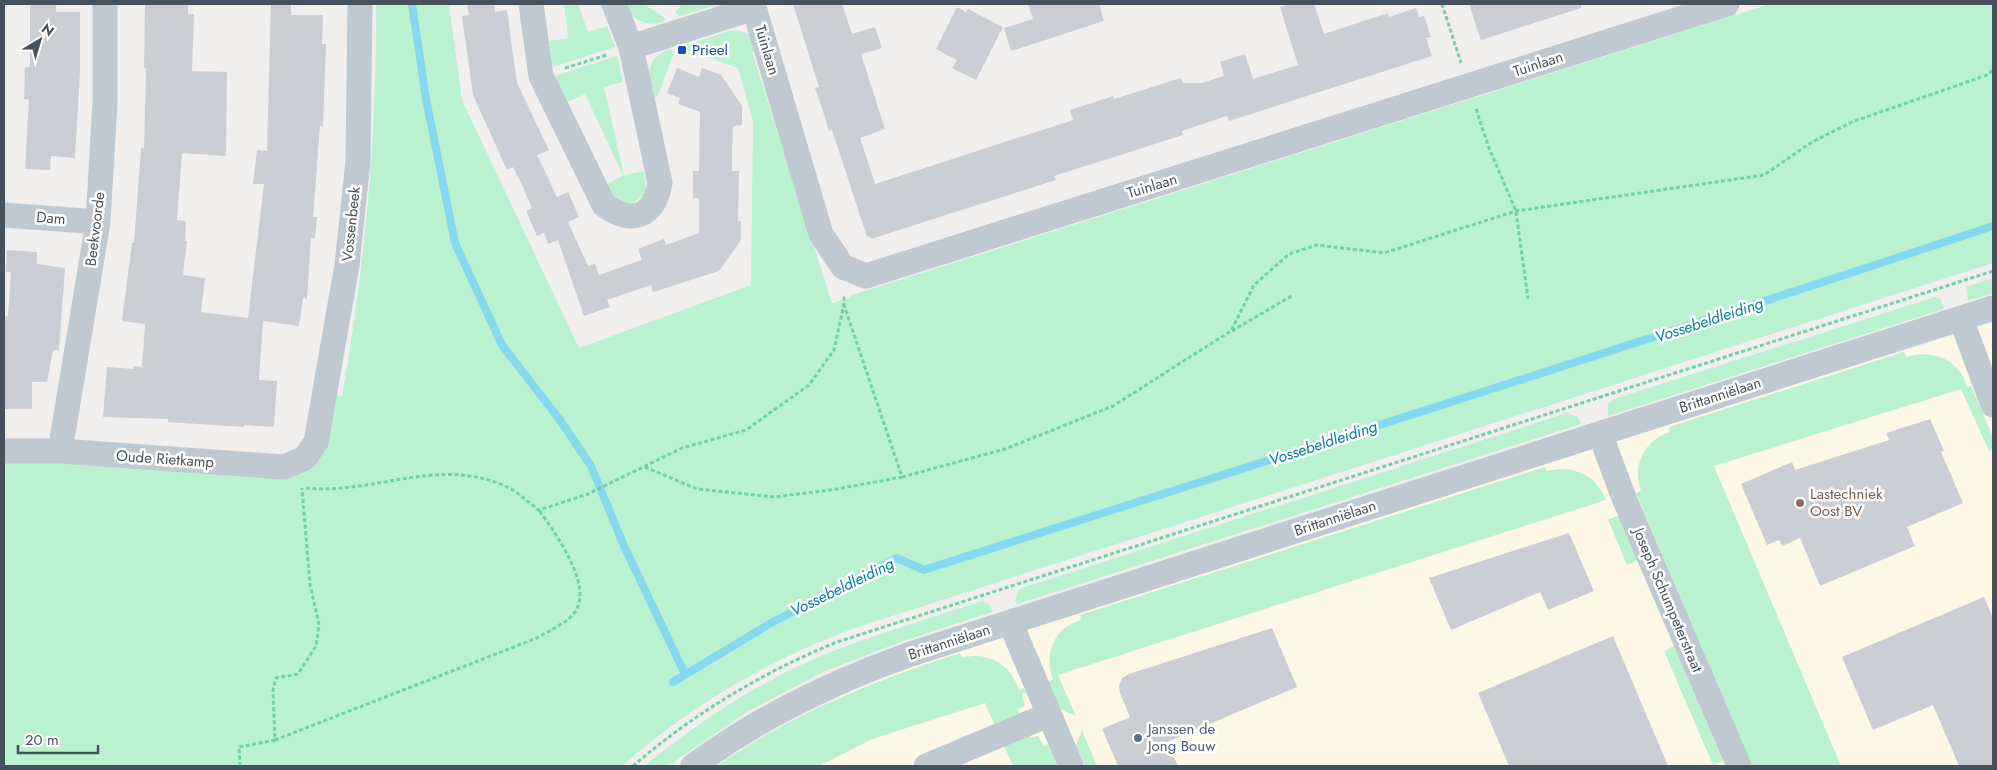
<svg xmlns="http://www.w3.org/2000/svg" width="1997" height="770" viewBox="0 0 1997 770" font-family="Jost,sans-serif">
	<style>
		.commercial { fill: #fdf7e6 }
		.green { fill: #baf2d0; fill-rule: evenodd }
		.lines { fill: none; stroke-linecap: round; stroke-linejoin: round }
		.stream { stroke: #84d9f1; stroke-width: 8 }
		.building { fill: #cacdd4 }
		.path { stroke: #70d2a3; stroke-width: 3; stroke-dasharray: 4 2.5; stroke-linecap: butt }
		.street { stroke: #bec9d2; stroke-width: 25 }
		.transit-dot { fill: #1a4fb4; stroke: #fff; stroke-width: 2 }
		.education-dot { fill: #8d6e63; stroke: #fff; stroke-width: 2 }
		.service-dot { fill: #5c6f8a; stroke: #fff; stroke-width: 2 }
		.labels { text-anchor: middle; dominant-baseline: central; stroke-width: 5; stroke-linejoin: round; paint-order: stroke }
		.transit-label { font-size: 15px; fill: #164399; stroke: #fff; text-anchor: start }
		.street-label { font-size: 15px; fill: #45525d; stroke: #fff }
		.education-label { font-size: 15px; fill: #785e54; stroke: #fff; text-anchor: start }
		.service-label { font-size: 15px; fill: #4e5e75; stroke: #fff; text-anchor: start }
		.water-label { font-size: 16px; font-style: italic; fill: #047fa2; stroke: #fff }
	</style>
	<rect width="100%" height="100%" fill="#f1eeee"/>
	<!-- commercial -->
	<path class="commercial" d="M1993,323V766H723L885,669Z"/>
	<!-- green -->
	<path class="green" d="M376,4H449L462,100L579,348L751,285L753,121L738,68L684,49L686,45L729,31L737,30L750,34L759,50L752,52L832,303L847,299L852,295L1770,4H1993V263L855,628C770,659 690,706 622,766H4V460L288,475L333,396H342C365,266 377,136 376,4ZM1930,247L1705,322L1549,369L1930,246Z
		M564,4H578L588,32L607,26L615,47L553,67L549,41L568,38Z
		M623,4H644L665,18L664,21C649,29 629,18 623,4Z
		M682,4H721L679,16L675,13Z
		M670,48L674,53L658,95L654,98C648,74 644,60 670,48Z
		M617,56L623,82L604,87L624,175L644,171L646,188L643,196L630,205L616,203L605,185L623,176L585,94L567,102L555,76Z
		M1993,278V293L1968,301L1966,287Z
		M1935,297L1941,299L1944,309L1608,416V404L1614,399Z
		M1904,352L1906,357C1931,349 1960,359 1967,387L1971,386L1993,437L1992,450L1989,451L1961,389L1714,466L1841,766H1752L1636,493L1641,491C1632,466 1644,440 1670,432L1669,427Z
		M1567,413L1578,417L1581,424L1017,604L1015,600L1019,589Z
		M1545,467L1547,471C1573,465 1596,474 1606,500L1058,675L1076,716L1060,709L1048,682L1053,679C1043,654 1055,627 1081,620L1080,615Z
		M1619,515L1638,560L1627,565L1608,520Z
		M982,601L990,605L992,612L906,640L825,671L745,713L668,766H644C696,724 752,686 814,659C868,636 926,620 982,601Z
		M1674,646L1723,761L1713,765L1664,651Z
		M960,653L962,658C988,651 1011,664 1019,690L1024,688L1026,692L1022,694L1025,706L1018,709L1019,713L994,724L985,703L872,739L819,766H717C792,714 873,681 960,653Z
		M1082,730L1097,766H1085L1076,746Z
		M1029,735L1031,738L1038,736L1044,746L1048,744L1057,766H1013L1004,746Z"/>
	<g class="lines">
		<!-- stream -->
		<path class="stream" d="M412,4L426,99L455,243L502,345L560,420L591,466L624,546L685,674
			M673,682L771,623L897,558L924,570C1281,456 1638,344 1993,226"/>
	</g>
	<!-- building -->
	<path class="building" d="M30,4H56V12H80V72L75,158L51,156L50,170L25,169L29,100L24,99L25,67H30Z
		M145,4H188V14H194L192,71L227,72L226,156L182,153L177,220L186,221L185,241H187L183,275L205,278L201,312L248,318L264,184H253L257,150L267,151L271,4H291V15H323L322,44H326L323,126H320L313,217H317L315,238H311L307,299L303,298L299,326L263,321L259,380L277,381L274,427L244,425V427L168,422V419L103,417L107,367L134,369V366L142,367L145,324L122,321L132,243H134L141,148H144L146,68H144Z
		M467,4H494L495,12L507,10L517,83L549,150L537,155L557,197L568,192L579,217L568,222L588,266L595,264L599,275L642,260L638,249L664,239L666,245L699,233V198H693V171H699L700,112L678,104L680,98L667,93L677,68L699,77L702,68L721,75L742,106V125L733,126L732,148V171H739L738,221H741V240L719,271L653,292L651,285L607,300L610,307L584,316L558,240L548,244L544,233L537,236L526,211L532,208L523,187L513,167L507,170L473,95L462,16L469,15Z
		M793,4H842L852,34L875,27L882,48L861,54L885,129L860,138L875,184L1073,120L1070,110L1113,96L1114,99L1181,78L1183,83H1202L1224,76L1220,62L1245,54L1253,79L1298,65L1280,7L1291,4H1314L1324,34L1388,13L1389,17L1416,8L1419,17L1424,16L1431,37L1426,38L1432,56L1229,121L1227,116L1182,131L1183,135L1054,176L1056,180L871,239L870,236L867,237L832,130L829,131L822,108L815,88L819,87Z
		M1028,4H1099L1104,21L1011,51L1004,28L1033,19Z
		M1469,4H1581V8L1481,40Z
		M957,7L966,12L968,9L1003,27L976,80L952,68L957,60L936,49Z
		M7,250L37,252V264L65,268L59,350H53L47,382H32V409H4V316H8L11,272H6Z
		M1930,419L1944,451L1941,452L1963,503L1907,527L1915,546L1820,586L1800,538L1782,546L1779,540L1767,545L1741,484L1792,462L1795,470L1889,440L1886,433Z
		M1569,533L1594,591L1548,610L1540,592L1451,630L1429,578Z
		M1984,597L1993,618V766H1959L1933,705L1873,730L1842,657Z
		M1272,628L1297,687L1167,742L1178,766H1118L1102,729L1130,717L1120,693L1119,686L1122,678L1129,674Z
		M1613,636L1668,766H1509L1478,693Z"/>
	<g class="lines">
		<!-- path -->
		<path class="path" d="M1442,4L1461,63
			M565,68L607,55
			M1476,109L1489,148L1516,211L1528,299
			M1232,331L1293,295
			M645,467L697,489L775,497L837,489L902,477L844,305
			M902,477L1005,449L1113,406L1231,331L1254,285L1289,254L1317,245L1384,253L1516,211L1764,175L1812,142L1852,122L1987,75L1993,70
			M306,488C375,495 437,456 505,486C517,491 529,503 539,510L588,494L682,448L746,430L809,385L834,350L844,304V295
			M275,740L537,638C549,631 567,623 575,612C594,585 554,532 539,510
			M240,766L239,747L275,740L273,690L276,678L298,674L316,646L319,624L310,585L302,488
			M633,766C693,714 763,672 837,642L1993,271"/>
		<!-- street -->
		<path class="street" d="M531,4L541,76L604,205C632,225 654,217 660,183L631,47L614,4
			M753,4L821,234L843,267L866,276L1727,4
			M631,47L754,8
			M4,215L98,222
			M1961,319L1993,405
			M1600,434L1624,498L1739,766
			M4,451H60L284,467L305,458L316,442L347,265L358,161L360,4
			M60,451L98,222L105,102V4
			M1010,622L1071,766
			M693,766C761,716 834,681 914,653L1993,308
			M926,766L1048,715"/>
	</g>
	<!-- markers -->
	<rect class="transit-dot" x="677" y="45" width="10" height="10" rx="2.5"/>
	<circle class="education-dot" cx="1800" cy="503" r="5"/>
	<circle class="service-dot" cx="1138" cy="738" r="5"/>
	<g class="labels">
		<!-- transit labels -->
		<g class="transit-label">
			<text x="692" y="50">Prieel</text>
		</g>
		<!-- street labels -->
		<g class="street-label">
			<text transform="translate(767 50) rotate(73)">Tuinlaan</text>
			<text transform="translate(1538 64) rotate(-18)">Tuinlaan</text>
			<text transform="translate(1152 186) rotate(-17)">Tuinlaan</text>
			<text transform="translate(51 218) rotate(4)">Dam</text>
			<text transform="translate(351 224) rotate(-84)">Vossenbeek</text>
			<text transform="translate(95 229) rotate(-83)">Beekvoorde</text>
			<text transform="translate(1720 395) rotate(-18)">Brittanniëlaan</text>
			<text transform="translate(165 459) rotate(4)">Oude Rietkamp</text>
			<text transform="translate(1335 518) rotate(-18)">Brittanniëlaan</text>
			<text transform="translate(1668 600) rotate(67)">Joseph Schumpeterstraat</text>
			<text transform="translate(949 642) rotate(-18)">Brittanniëlaan</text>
		</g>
		<!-- education labels -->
		<g class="education-label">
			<text x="1810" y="494">Lastechniek<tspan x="1810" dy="17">Oost BV</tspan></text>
		</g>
		<!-- service labels -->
		<g class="service-label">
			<text x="1148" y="729">Janssen de<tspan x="1148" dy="17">Jong Bouw</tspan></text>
		</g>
		<!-- water labels -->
		<g class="water-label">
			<text transform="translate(1709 320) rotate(-18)">Vossebeldleiding</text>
			<text transform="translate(1323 443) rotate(-18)">Vossebeldleiding</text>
			<text transform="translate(842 587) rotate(-26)">Vossebeldleiding</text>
		</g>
	</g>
	<!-- border -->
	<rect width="1997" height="770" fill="none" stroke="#45525d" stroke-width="10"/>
	<!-- north arrow -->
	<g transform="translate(40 40) rotate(38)" stroke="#ffffff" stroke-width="4" paint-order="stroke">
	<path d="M0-4L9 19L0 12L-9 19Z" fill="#45525d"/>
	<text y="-8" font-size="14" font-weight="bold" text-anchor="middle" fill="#45525d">N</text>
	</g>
	<!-- scale -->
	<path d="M18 745v8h80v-8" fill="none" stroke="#45525d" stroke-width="2.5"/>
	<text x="25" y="745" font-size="15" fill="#45525d" stroke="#ffffff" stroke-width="4" paint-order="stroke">20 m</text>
</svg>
